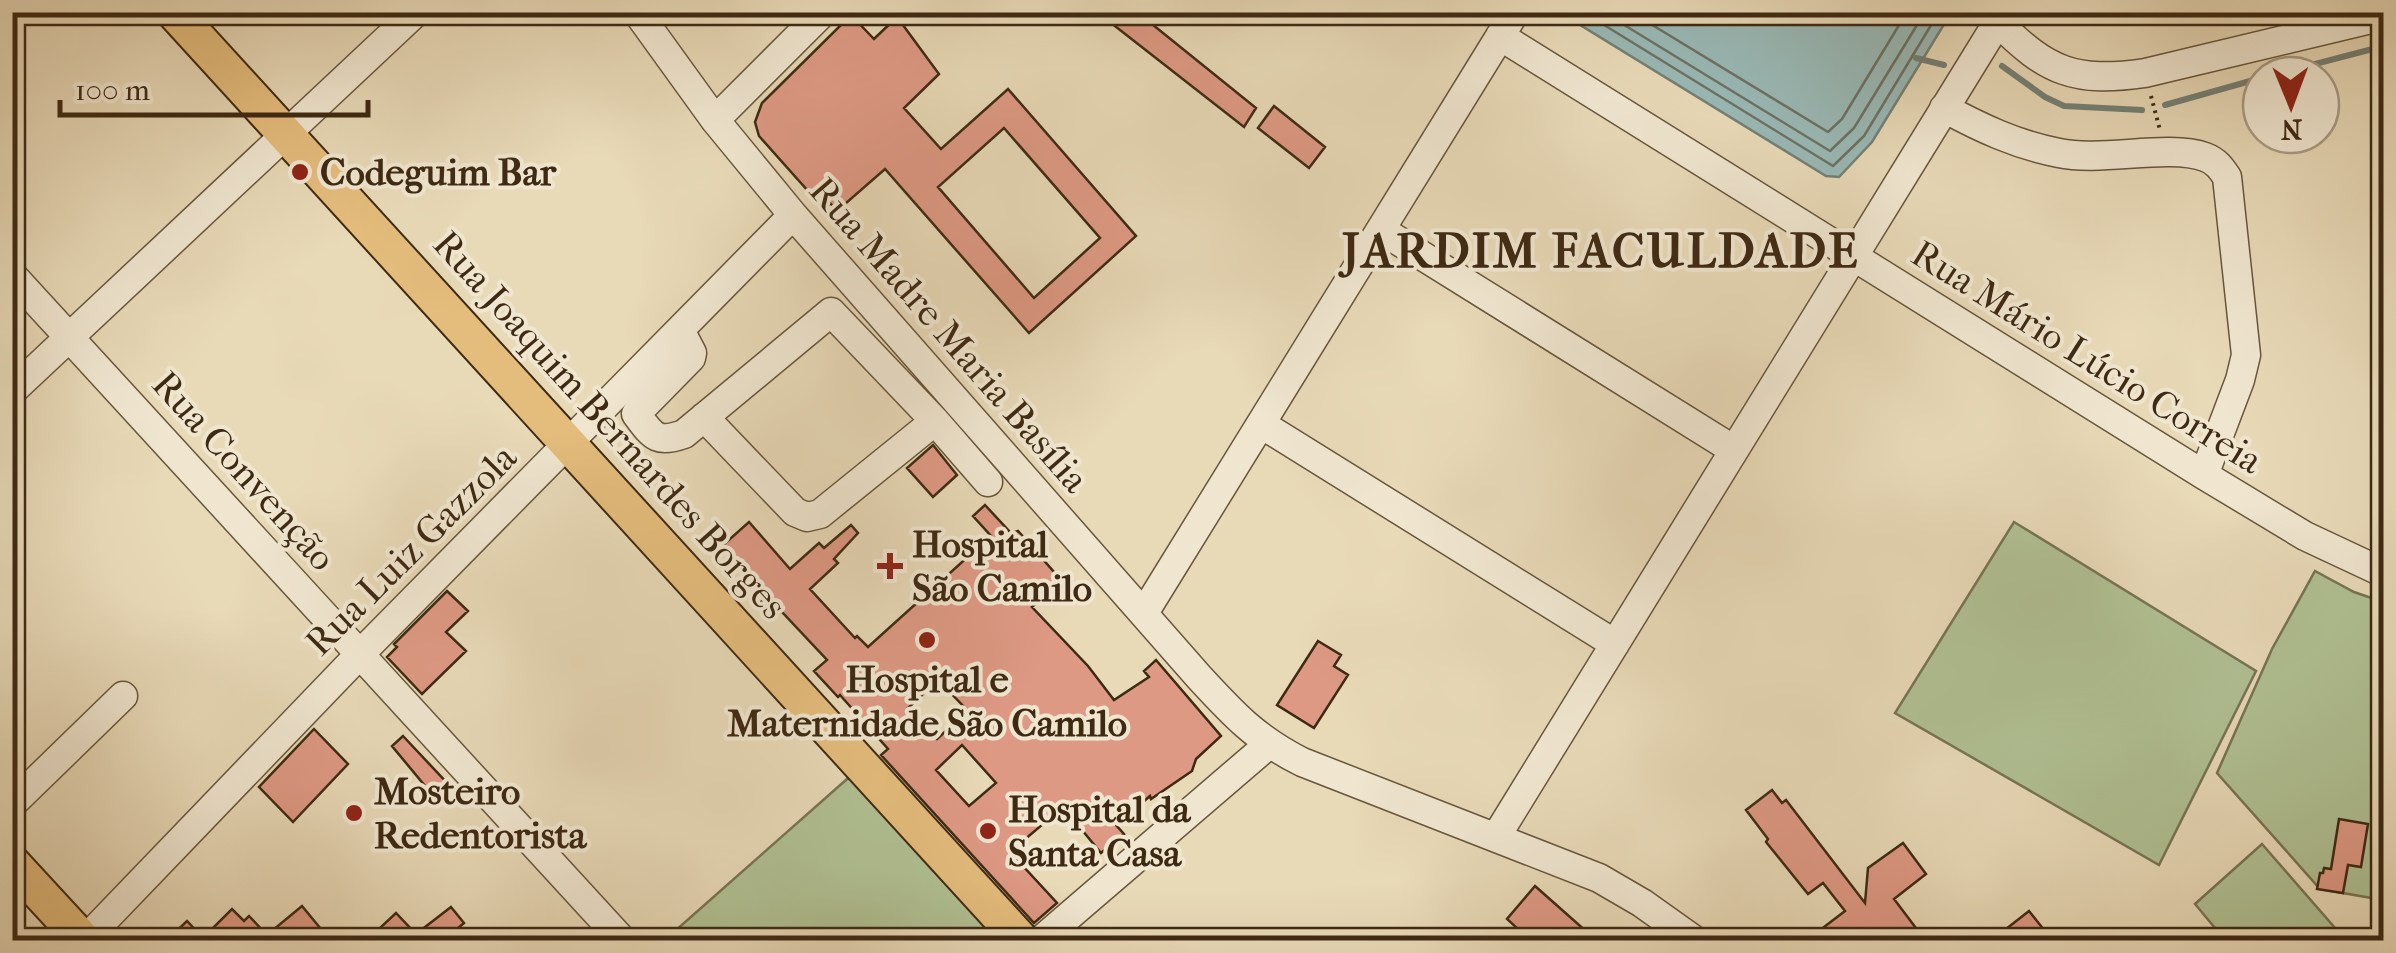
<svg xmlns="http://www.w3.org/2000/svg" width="2396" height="953" viewBox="0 0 2396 953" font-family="'IM FELL French Canon',serif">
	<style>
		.green { fill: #b0c093; stroke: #777553; stroke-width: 2.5 }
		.water { fill: #99b9b6; stroke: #758075; stroke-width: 2.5 }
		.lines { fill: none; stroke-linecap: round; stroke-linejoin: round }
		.shore { stroke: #6c7264; stroke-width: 2.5 }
		.stream { stroke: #758075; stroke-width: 6 }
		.building { fill: #de9984; stroke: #3e2a13; stroke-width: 2.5; fill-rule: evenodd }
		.minor-casing { stroke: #68563c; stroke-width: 31 }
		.major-casing { stroke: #3e2a13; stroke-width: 39 }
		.path { stroke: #3e2a13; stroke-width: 4; stroke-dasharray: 2.5 5; stroke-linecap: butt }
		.minor { stroke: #f0e6d0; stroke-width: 28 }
		.major { stroke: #e4bc7c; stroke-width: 35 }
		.poi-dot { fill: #8f2418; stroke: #f0e6d0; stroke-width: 4 }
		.labels { text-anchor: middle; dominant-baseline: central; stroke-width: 8; stroke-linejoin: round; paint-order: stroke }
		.poi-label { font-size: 38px; font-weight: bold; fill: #3e2a13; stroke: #f0e6d0; text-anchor: start }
		.street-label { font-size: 38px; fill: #3e2a13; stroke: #f0e6d0 }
		.district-label { font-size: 48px; font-weight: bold; letter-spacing: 2.5px; fill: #3e2a13; stroke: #f0e6d0 }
	</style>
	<rect width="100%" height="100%" fill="#e8d9b7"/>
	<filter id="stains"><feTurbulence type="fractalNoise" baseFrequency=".002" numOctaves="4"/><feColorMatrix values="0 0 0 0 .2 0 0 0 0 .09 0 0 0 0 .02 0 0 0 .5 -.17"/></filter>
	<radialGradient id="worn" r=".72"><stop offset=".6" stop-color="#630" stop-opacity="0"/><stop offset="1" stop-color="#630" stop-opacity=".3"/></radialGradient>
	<!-- green -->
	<path class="green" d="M2014,522L2256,671L2159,865L1895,713Z
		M2315,571L2354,592L2383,602V900L2320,889L2217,773L2272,649Z
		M860,778L1006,940H672L675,931L847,779Z
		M2262,844L2342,936L2336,940H2225L2195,904Z"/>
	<!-- water -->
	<path class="water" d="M1571,13H1951L1872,142L1839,177L1826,176L1577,23Z"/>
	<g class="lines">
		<!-- shore -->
		<path class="shore" d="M1583,12L1833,166L1864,136L1939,12
			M1603,12L1830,151L1854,128L1925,12
			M1631,12L1828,132L1842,119L1907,12"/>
		<!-- stream -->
		<path class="stream" d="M1916,58L1944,65
			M2002,66L2045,97L2064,106L2142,110
			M2273,75L2384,46
			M2165,105L2261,78"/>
	</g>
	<!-- building -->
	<path class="building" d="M1097,12H1137L1256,108L1244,127Z
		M851,15L874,39L897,17L939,74L904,108L941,149L1008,89L1136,236L1029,333L885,169L837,211L830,203L825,210L759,136L755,122L762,103ZM1004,128L1100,238L1034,298L938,187Z
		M1274,106L1325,147L1309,168L1258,128Z
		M933,445L957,475L933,497L907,468Z
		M985,505L1011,533L1018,531L1061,580L1032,607L1088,666L1114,700L1149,677L1144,671L1156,660L1221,736L1196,759L1192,771L1151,799L1150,796L1116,825L1124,834L1101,853L1063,807L1010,852L1057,903L1034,923L881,755L888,749L840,695L838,697L814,671L827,660L781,611L775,616L761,602L767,596L722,546L749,522L790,569L819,543L824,548L851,525L858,533L834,559L838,563L810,589L855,638L857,636L868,647L991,536L973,516ZM938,680L968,711L937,739L908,708ZM962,745L996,783L969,806L936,770Z
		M447,591L468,611L446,632L466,651L422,694L387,657L397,647L394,644Z
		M1318,641L1341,655L1334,666L1348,675L1314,728L1277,705Z
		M314,729L348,764L293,822L259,787Z
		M403,736L449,785L435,798L392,746Z
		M1772,790L1782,803L1786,800L1865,903L1868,868L1903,843L1926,874L1894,899L1925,940H1807L1845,911L1823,883L1808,894L1766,842L1768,839L1746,810Z
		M2339,819L2368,824L2361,867L2348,865L2343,893L2317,889L2320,873H2323L2324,868L2331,869Z
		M1535,886L1596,940H1530L1507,919Z
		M302,906L330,940H167L187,921L203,938L232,909L244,921L249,916L267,935Z
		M451,907L464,923L444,940H394L381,927L396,913L416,934Z
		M2029,911L2052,940H1992Z"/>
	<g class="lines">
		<defs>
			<path id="minor" d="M637,12L715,120L793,215L1199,677C1233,714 1256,739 1302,762L1599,878L1642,903L1694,940
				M1998,22C2047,72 2075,83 2145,73L2384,16
				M1500,36L2204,475L2305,536L2384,573
				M1944,108C1981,128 2017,145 2059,153C2102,162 2168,144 2205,157C2216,161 2221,168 2227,177L2246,355L2240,380L2204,475
				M715,120L823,12
				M1381,230L1734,450
				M12,275L622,940
				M680,330L692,353L691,358L636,414C653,436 656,444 684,434L831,312L935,421L988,482
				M12,391L416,12
				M704,417L795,512L807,517L820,514L935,421
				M1261,424L1615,644
				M1144,613L1515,12
				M12,804L123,696
				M1496,837L2004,12
				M85,940L360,654L793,215
				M1041,940L1268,745"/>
			<path id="major" d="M174,12L1021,940
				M12,863L83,940"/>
		</defs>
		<!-- minor casing -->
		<use href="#minor" class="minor-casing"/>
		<!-- major casing -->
		<use href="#major" class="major-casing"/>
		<!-- path -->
		<path class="path" d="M2151,96L2160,130"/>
		<!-- minor -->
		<use href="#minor" class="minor"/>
		<!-- major -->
		<use href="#major" class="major"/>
	</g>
	<!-- markers -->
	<g class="poi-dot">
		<circle cx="300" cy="172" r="10"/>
		<path d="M885 551h10v10h10v10h-10v10h-10v-10h-10v-10h10z"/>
		<circle cx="927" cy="640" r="10"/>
		<circle cx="354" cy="813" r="10"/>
		<circle cx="988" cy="831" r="10"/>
	</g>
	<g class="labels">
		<!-- poi labels -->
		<g class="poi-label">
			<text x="320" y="172">Codeguim Bar</text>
			<text x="912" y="544">Hospital<tspan x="912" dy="44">São Camilo</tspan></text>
			<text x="927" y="679" text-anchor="middle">Hospital e<tspan x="927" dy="44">Maternidade São Camilo</tspan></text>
			<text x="374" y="791">Mosteiro<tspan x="374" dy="44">Redentorista</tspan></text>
			<text x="1008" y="809">Hospital da<tspan x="1008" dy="44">Santa Casa</tspan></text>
		</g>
		<!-- street labels -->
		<g class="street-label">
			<text transform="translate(949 335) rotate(49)">Rua Madre Maria Basília</text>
			<text transform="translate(2087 357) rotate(32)">Rua Mário Lúcio Correia</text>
			<text transform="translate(610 425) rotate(48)">Rua Joaquim Bernardes Borges</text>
			<text transform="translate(244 471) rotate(48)">Rua Convenção</text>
			<text transform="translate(411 550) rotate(-45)">Rua Luiz Gazzola</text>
		</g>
		<!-- district labels -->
		<g class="district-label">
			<text x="1601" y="251">JARDIM FACULDADE</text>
		</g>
	</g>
	<!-- margin -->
	<rect width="2396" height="953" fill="none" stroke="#e8d9b7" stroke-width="50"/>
	<rect x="15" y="15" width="2366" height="923" fill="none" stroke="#3e2a13" stroke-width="5"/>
	<rect x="25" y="25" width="2346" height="903" fill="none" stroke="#3e2a13" stroke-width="2.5"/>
	<!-- north arrow -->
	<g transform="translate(2291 105) rotate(179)"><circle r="48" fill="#f0e6d0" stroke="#a99b84" stroke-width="2.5"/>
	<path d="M0-8L18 38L0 25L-18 38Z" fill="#8f2418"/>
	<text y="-15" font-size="28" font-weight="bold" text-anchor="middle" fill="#3e2a13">N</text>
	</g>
	<!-- scale -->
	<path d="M60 100v15h308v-15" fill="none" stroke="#3e2a13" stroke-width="5"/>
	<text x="75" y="100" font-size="30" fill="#3e2a13" stroke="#f0e6d0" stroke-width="8" paint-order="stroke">100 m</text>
	<rect width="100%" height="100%" filter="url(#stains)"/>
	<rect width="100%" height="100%" fill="url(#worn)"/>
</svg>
